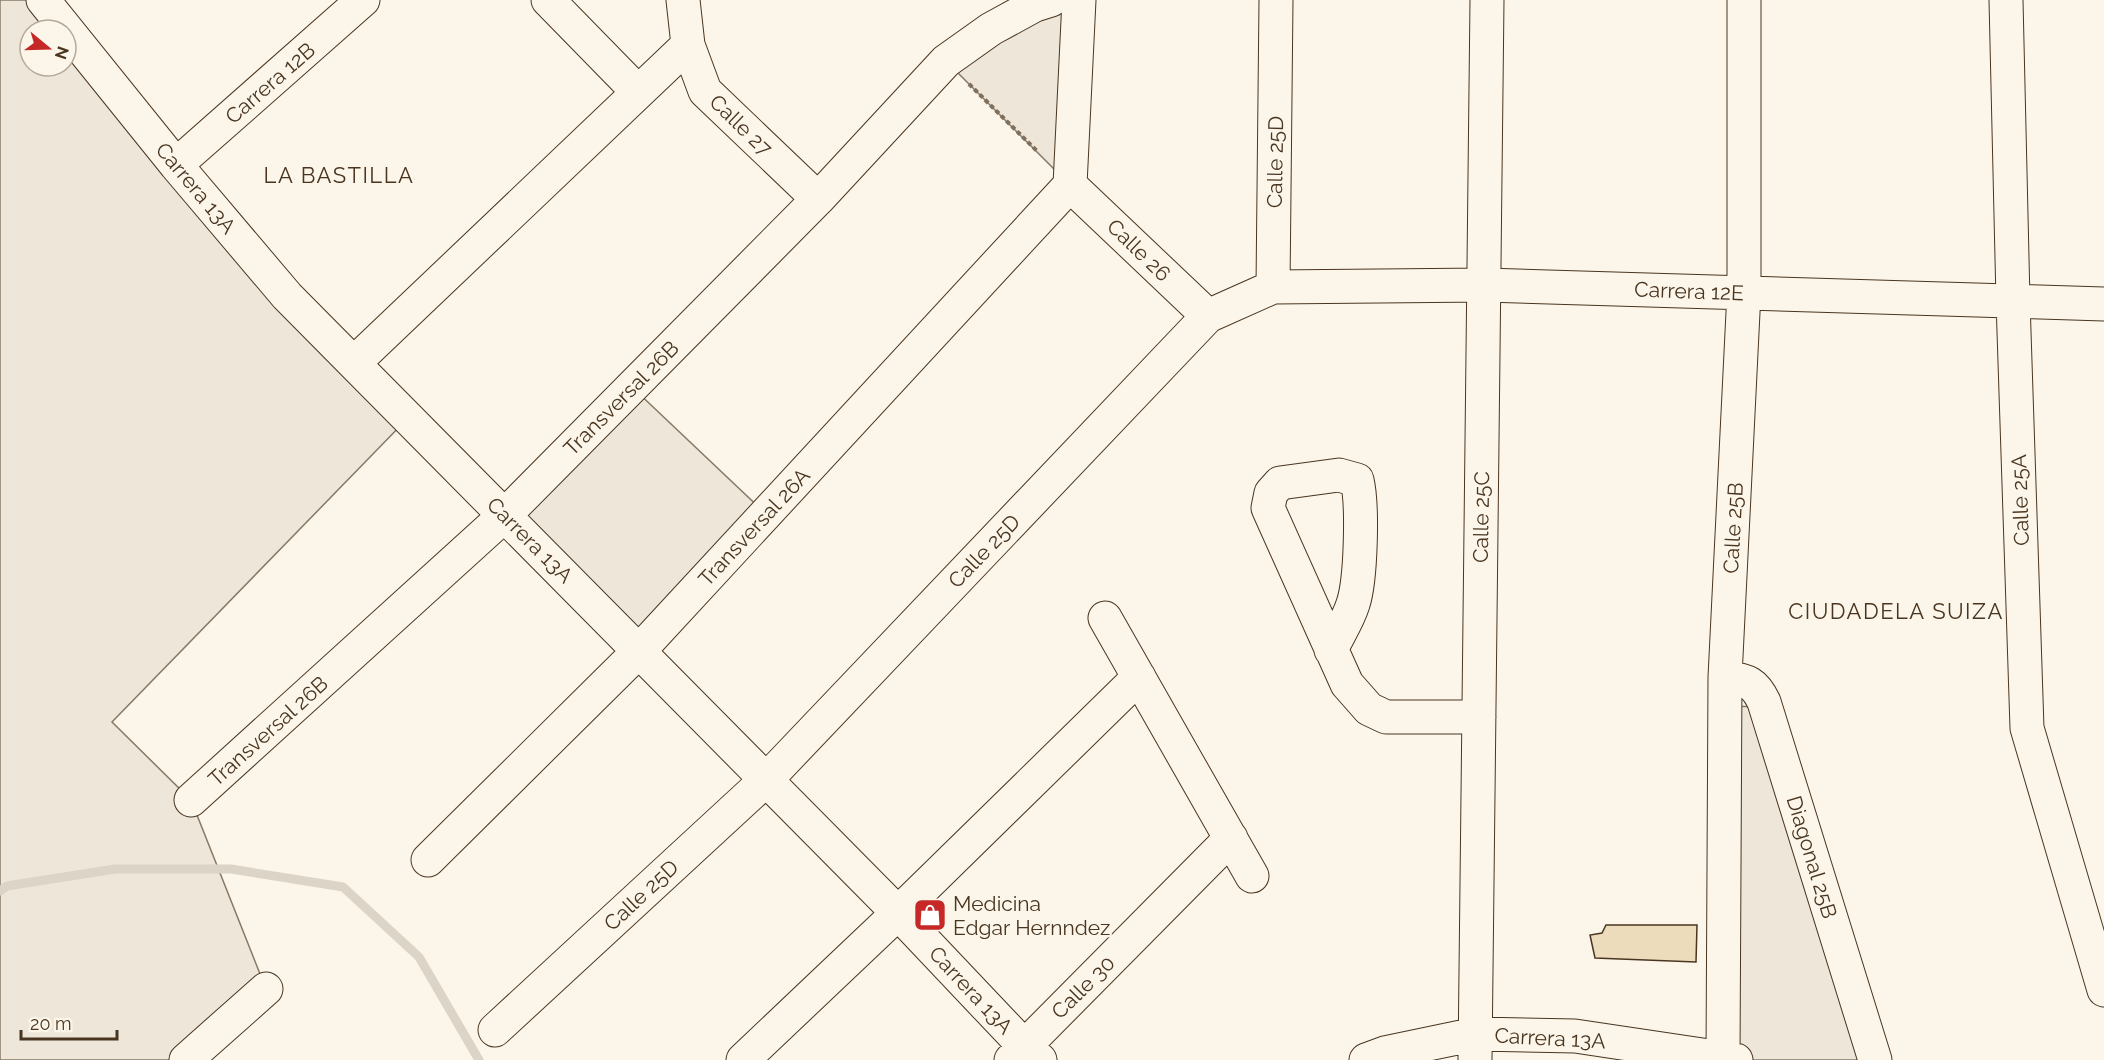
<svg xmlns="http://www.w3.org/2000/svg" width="2104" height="1060" viewBox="0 0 2104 1060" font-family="Raleway,sans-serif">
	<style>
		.green { fill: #ede6d9; stroke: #887966; stroke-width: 1.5; fill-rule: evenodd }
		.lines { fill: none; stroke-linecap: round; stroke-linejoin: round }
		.stream { stroke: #dcd4c6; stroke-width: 9 }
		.building { fill: #ecdcbc; stroke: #4a3520; stroke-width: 1.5 }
		.minor-casing { stroke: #4a3520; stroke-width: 35 }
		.path { stroke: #7f6f5c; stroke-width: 4; stroke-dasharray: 4.5 3; stroke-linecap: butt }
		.minor { stroke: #fbf6e9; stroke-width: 33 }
		.labels { text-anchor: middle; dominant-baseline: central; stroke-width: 4.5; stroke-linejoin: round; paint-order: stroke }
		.street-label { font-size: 21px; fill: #4a3520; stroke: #fbf6e9 }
		.poi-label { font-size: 21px; fill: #4a3520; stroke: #fbf6e9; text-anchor: start }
		.neighbourhood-label { font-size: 22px; letter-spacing: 1.5px; fill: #4a3520; stroke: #fbf6e9 }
	</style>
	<rect width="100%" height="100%" fill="#fbf6e9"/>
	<!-- green -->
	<path class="green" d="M0,0H42L408,418L112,722L191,800L266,989L190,1060H0ZM30,30H66V66H30Z
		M1079,0L1070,185L946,61Z
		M632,387L766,514L639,651L505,515Z
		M1730,706L1760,707L1875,1060H1736Z"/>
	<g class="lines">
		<!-- stream -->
		<path class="stream" d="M0,891L7,886L115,869H231L343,887L419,957L479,1060"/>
	</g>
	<!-- building -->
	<path class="building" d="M1606,925H1697L1696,962L1595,958L1590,935L1602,933Z"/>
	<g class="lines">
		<defs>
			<path id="minor" d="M43,0L176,165L287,296L898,913L1024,1046L1040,1060
				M548,0L638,92
				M683,0L688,45L705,91L818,199
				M2006,0L2013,301L2027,728L2104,990
				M176,165L363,0
				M1070,185L1208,316
				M1070,185L1079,0
				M1273,287L1276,0
				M354,363L688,45
				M1105,618L1252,876
				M1331,650C1338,635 1348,620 1353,604C1361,580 1363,505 1357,480L1339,475L1280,483L1271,493L1268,508L1347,684L1369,709L1386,717H1479
				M1725,677C1747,681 1754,681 1764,702L1875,1060
				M191,800L505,515L818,199L946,61L991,29L1035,5L1051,0
				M428,860L639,651L1070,185
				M495,1030L767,779L1208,316L1273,287L1485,285L2104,304
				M1723,1057L1725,677L1744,292V0
				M186,1060L266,989
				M743,1060L898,913L1139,677
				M1011,1060L1231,838
				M1366,1060L1385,1053L1476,1034L1575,1036L1736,1060
				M1475,1060L1487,0"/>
		</defs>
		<!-- minor casing -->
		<use href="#minor" class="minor-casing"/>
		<!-- path -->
		<path class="path" d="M969,84L1038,152"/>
		<!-- minor -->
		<use href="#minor" class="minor"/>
	</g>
	<!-- icons -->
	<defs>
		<symbol id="shop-square" viewBox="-11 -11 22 22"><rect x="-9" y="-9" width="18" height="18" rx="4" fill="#c62828" stroke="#fbf6e9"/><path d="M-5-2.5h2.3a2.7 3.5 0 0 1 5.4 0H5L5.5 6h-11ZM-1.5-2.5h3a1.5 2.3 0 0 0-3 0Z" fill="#fff"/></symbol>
	</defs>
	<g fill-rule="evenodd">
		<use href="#shop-square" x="911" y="896" width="38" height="38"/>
	</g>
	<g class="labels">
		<!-- street labels -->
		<g class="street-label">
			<text transform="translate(270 83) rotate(-41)">Carrera 12B</text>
			<text transform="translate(741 125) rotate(44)">Calle 27</text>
			<text transform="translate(1275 162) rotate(-89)">Calle 25D</text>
			<text transform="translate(196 188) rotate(50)">Carrera 13A</text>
			<text transform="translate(1139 250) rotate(44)">Calle 26</text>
			<text transform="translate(1689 291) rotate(2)">Carrera 12E</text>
			<text transform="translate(621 398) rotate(-45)">Transversal 26B</text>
			<text transform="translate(2020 500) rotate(-92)">Calle 25A</text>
			<text transform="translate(1481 517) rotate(-89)">Calle 25C</text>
			<text transform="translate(754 527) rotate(-47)">Transversal 26A</text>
			<text transform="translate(1733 528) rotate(-87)">Calle 25B</text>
			<text transform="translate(530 540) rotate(45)">Carrera 13A</text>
			<text transform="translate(984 551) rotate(-46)">Calle 25D</text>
			<text transform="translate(268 731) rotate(-42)">Transversal 26B</text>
			<text transform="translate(1812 857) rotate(73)">Diagonal 25B</text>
			<text transform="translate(641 895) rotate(-43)">Calle 25D</text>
			<text transform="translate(1083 987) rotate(-45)">Calle 30</text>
			<text transform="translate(971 990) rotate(47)">Carrera 13A</text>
			<text transform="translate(1550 1038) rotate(3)">Carrera 13A</text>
		</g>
		<!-- poi labels -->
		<g class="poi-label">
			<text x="953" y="903">Medicina<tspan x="953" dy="24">Edgar Hernndez</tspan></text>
		</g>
		<!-- neighbourhood labels -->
		<g class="neighbourhood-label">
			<text x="339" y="175">LA BASTILLA</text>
			<text x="1896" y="611">CIUDADELA SUIZA</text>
		</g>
	</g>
	<!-- north arrow -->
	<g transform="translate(48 48) rotate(109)"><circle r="28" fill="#fbf6e9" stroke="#b4a999" stroke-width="1.5"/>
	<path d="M0-4.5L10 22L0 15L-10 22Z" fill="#c62828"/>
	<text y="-9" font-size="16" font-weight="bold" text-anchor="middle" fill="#4a3520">N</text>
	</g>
	<!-- scale -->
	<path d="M21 1030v9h96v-9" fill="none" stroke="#4a3520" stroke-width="3"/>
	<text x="30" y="1030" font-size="18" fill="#4a3520" stroke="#fbf6e9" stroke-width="4.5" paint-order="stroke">20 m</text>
</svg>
